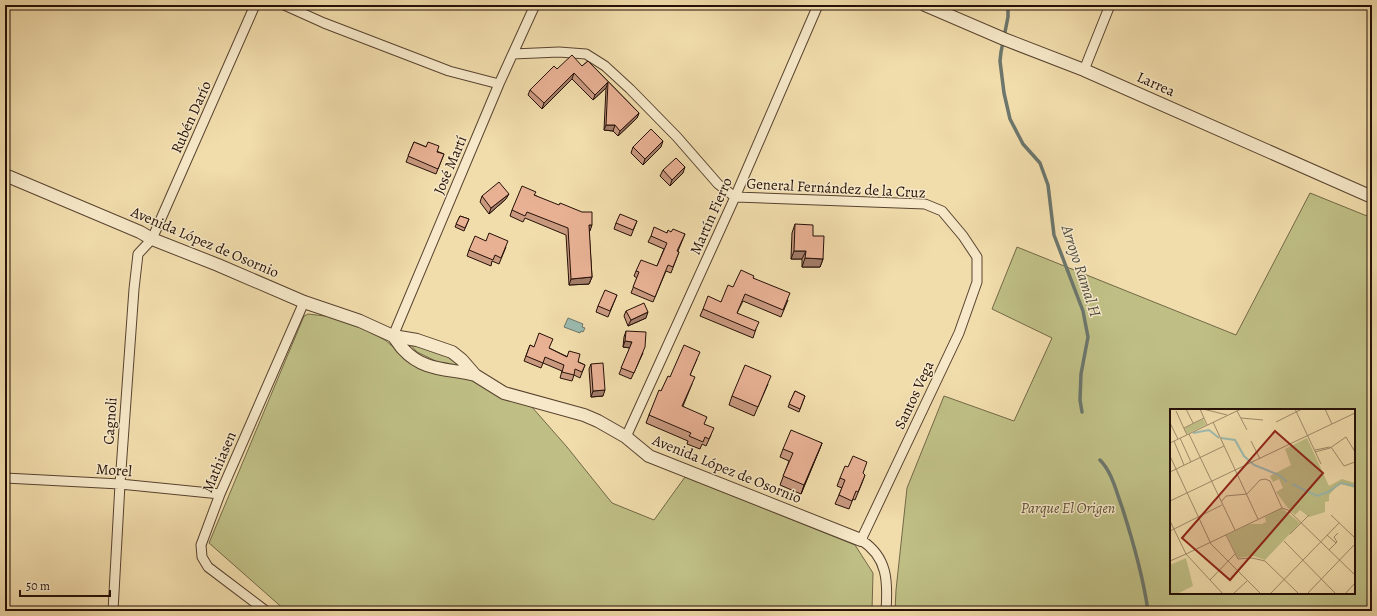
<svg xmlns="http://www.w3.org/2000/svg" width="1377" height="616" viewBox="0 0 1377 616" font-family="Alegreya,serif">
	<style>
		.green { fill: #bfbf85; stroke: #726846; fill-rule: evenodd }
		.water { fill: #9bbaaf; stroke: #6c766c }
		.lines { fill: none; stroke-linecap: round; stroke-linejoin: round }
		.stream { stroke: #6c766c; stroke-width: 3.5 }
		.minor-casing { stroke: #584330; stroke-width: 11 }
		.tertiary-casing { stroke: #584330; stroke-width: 14 }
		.minor { stroke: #f6e8c8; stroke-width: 9 }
		.tertiary { stroke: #f6e8c8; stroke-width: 12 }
		.wall { fill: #c8987f; stroke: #251007 }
		.shaded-wall { fill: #a27c68; stroke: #251007 }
		.building { fill: #e8b194; stroke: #251007 }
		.labels { text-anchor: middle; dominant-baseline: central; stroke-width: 3; stroke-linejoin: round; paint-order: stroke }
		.street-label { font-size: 15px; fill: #251007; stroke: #f6e8c8 }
		.park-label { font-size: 15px; font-style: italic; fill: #5b4d33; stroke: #f6e8c8 }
		.water-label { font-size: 16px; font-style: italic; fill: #4e4c42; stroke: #f6e8c8 }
		.inset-river { fill: none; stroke: #9bbaaf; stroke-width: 2 }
		.inset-road { fill: none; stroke: #9f8a69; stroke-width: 1 }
		.view { fill: #8f2418; fill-opacity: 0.15; stroke: #8f2418; stroke-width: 2 }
		.inset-edge { fill: none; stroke: #251007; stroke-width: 2 }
	</style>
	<rect width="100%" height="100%" fill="#f1dcab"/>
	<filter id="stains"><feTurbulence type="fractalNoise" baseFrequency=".005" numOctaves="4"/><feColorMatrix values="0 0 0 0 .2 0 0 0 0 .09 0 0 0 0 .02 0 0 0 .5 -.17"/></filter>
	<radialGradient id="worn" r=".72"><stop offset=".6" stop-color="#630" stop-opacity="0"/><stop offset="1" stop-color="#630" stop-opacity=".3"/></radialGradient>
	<!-- green -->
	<path class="green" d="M1310,193L1372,218V611H895L896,590L907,488L944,396L1014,421L1052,338L992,309L1017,247L1236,335ZM1171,410H1354V593H1171Z
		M308,314L342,318L385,340L406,358L475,380L531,406L567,447L612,503L654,520L685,477L855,545L873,573L872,611H286L209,543L304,316Z
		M408,342L452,356L465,367L442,364L417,352Z"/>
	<!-- water -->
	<path class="water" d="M568,318L583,324L582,327L585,328L583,332L581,331L580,333L564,327Z"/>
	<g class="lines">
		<!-- stream -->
		<path class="stream" d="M1008,5V17L1001,52L1000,61L1004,93L1010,119L1023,144L1040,163L1048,185L1054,235L1083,311L1088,337L1081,374L1080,400L1082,412
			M1100,460C1112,472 1116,491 1122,507C1133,541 1143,576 1148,611"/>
		<defs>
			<path id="minor" d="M284,5L324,23L449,71L499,84
				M513,54L559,52L586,54L605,66L630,89L677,137L718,184L735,197L925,204L942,211L963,236L977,257V282L959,333L861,540C888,557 888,582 886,611
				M1084,70L1110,5
				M393,336L499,84L535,5
				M626,437L735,197L818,5
				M5,478L120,484L220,494
				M113,611L120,484L134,289L138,254L152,239L255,5
				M266,611L208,567L202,557L201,545L220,494L304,302"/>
			<path id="tertiary" d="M925,5L1004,39L1084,70L1372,197
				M5,175L140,232L152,239L218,265L304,302L360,321L393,336L417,340L452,352L462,360L475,375L504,393L584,415L598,421L626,437L649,456L861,540
				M393,336C397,340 399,345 403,349C424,372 448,368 475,375"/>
		</defs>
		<!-- minor casing -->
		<use href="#minor" class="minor-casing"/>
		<!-- tertiary casing -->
		<use href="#tertiary" class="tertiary-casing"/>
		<!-- minor -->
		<use href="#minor" class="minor"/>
		<!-- tertiary -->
		<use href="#tertiary" class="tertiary"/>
	</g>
	<!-- wall -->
	<path class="wall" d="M588,61L639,113L637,118L618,136L613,131L604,130L606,88L593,100L572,79L542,109L528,95L530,90L557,69L582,66Z
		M414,142L444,154L436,174L406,162Z
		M633,147H661L643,165L631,153Z
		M663,170L683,173L670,186L660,176Z
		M535,195L590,231H589L592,277L589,284L569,285L566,235L525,218L523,222L510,216L512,210Z
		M482,196L506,199L489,214L480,202Z
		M460,216L469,219L464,231L455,227Z
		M637,221L631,236L614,229L616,223Z
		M795,224L813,236L823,259L820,267H802V259H791L792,233Z
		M671,232L685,234L678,251L679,252L671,273L666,271L653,302L631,293L637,278L634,276L636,271L657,266L664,249L648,242L651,236Z
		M486,241L506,247L499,264L492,261L491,266L467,256L469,250Z
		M753,278L788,300L781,317L743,301L737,313L756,329L753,338L700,316L703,309L721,302L733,287Z
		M617,295L608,317L596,312L598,306Z
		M626,311L646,318L628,326L624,316Z
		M626,331L643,353L631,379L619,374L630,348L623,347L624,337Z
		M530,345L534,347L549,348L585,365L580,378L574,375L572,381L560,378L562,371L543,363L541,368L524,361Z
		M697,359L690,375L692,384L683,406L704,424L711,435L706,446L702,444L700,449L687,444L688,441L646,423L649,415L661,391L670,377Z
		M591,364L603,396L591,397L589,369Z
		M768,384L754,416L729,405L732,396Z
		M795,391L805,396L799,412L788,407Z
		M822,443L801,494L780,485L789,461L780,457L783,449Z
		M863,474L865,475L862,483L855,500L853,499L849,509L835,504L842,488L837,486L840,478Z"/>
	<!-- shaded-wall -->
	<path class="shaded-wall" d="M574,73L572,79L542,109L544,103Z
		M608,82L606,88L593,100L595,95Z
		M639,113L637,118L618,136L620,131Z
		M606,125H615L613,131L604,130Z
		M663,141L661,147L643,165L645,159Z
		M685,167L683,173L670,186L672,180Z
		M509,194L506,199L489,214L491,208Z
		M589,225H592L590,231H586Z
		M794,251H806L802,259H791Z
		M805,258L823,259L820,267H802Z
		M592,277L589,284L569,285L571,279Z
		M648,312L646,318L628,326L631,320Z
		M625,341L632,342L630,348L623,347Z
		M605,390L603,396L591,397L593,391Z
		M822,443L819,451L801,494L804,485Z"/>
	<!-- building -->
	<path class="building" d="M572,55L582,66L588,61L639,113L620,131L615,125H606L608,82L595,95L574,73L544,103L530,90L554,66L557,69Z
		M651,129L663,141L645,159L633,147Z
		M414,142L426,147L428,142L439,146L437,152L444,154L438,169L408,156Z
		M676,158L685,167L672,180L663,170Z
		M499,182L509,194L491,208L482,196Z
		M522,186L536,192L534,195L559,205L560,203L582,212H592V225H589L592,277L571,279L568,228L527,212L525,216L512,210Z
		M620,214L637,221L633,230L616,223Z
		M460,216L469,219L465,228L456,224Z
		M795,224L813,225V236H824L823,259L805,258L806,251H794Z
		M654,227L667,233L668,230L671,232L673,229L685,234L677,251L679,252L673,267L668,265L655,297L633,287L639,272L636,271L641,260L657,266L667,243L651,236Z
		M489,233L508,241L501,258L495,255L493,260L469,250L475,236L486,241Z
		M741,270L754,276L753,278L790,293L783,310L745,294L737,313L759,322L755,331L703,309L708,296L721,302L728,285L733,287Z
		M605,290L617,295L610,311L598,306Z
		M644,303L648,312L631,320L626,311Z
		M626,331L646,332L645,347L634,373L621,368L632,342L625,341Z
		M539,333L553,339L549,348L567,357L569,351L580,354L578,362L585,365L582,372L575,369L574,375L562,372L564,365L545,357L543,363L526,356L530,345L534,347Z
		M684,345L700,352L690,375L695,377L682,406L707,417L704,424L714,428L709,439L705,437L703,442L689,436L691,433L649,415L659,390L661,391L668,376L670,377Z
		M603,363L605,390L593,391L591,364Z
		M745,365L771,376L758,407L732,396Z
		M795,391L805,396L800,409L789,404Z
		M791,430L822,443L804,485L783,476L793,453L783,449Z
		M853,456L867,462L863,473L865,475L858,492L856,491L852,501L839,495L845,480L840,478L845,466L848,467Z"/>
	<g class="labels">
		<!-- street labels -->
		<g class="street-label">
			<text transform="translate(1156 84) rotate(24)">Larrea</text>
			<text transform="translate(191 117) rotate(-66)">Rubén Darío</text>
			<text transform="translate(450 165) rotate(-67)">José Martí</text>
			<text transform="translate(836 188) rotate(3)">General Fernández de la Cruz</text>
			<text transform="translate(711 216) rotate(-66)">Martín Fierro</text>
			<text transform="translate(205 242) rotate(23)">Avenida López de Osornio</text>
			<text transform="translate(914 395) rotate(-65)">Santos Vega</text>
			<text transform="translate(110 421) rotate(-86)">Cagnoli</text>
			<text transform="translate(219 462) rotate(-67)">Mathiasen</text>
			<text transform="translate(727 469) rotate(22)">Avenida López de Osornio</text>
			<text transform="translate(114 470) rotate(4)">Morel</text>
		</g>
		<!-- park labels -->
		<g class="park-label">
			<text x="1068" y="508">Parque El Origen</text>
		</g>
		<!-- water labels -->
		<g class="water-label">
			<text transform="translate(1081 271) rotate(72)">Arroyo Ramal H</text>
		</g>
	</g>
	<!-- overview -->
	<g transform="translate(1170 409)">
		<rect width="185" height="185" fill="#f1dcab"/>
		<path d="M33,10L36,16L17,25L14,19ZM137,29L159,77L172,70L185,74V79L171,75L167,77L159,86V92L155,93V103L139,108L130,101L125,106L118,99L106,83L113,79L109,70L103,73L100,67L121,56L115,40ZM112,99L130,114L95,151L83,147L68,149L57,126L79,115H92L96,113L95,108ZM16,149L23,177L7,185H0V156Z" fill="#bfbf85"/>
		<path class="inset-river" d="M23,24L39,21L49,29M51,29L65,31L74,47L84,56L109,66L117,73M122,75L147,87L158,83L171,74L185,77"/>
		<path class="inset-road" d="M16,0L23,14M30,0L37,16M33,0L57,6M125,0L151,55M155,0L162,15M6,2L17,26M67,2L77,21M71,9L93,11M43,13L88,110M106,13L132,0M0,14L8,30M14,19L34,9M19,25L65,121M10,29L21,53M4,32L14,56M81,32L90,50M0,34L71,0M161,38L174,57L185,53M145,41L160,38M145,43L160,39L176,28L185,43M0,47L41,135L91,185M0,63L54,37M0,92L185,4M51,93L56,87L77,85L90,71L95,70L100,72L112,99M112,99L118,101L185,166M161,106L185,129M0,112L16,145L0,152M0,122L52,96M120,125L139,106M56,126L68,150L82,149L95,152L129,185M157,126L166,134M114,132L166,185M159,141L167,133L164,128L168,124M40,171L65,145M53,185L16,145L112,99M63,185L77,172M100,185L169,114M137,185L185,135M175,185L185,174"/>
		<path class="view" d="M105,22L153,64L60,171L12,129Z"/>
		<rect width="185" height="185" class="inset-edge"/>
	</g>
	<!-- margin -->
	<rect width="1377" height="616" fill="none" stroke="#f1dcab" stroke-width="20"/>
	<rect x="6" y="6" width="1365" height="604" fill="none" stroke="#251007" stroke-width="2"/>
	<rect x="10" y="10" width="1357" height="596" fill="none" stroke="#251007"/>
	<!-- scale -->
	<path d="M20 590v6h90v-6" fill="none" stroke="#251007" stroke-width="2"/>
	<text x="26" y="590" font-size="12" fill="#251007" stroke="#f6e8c8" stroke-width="3" paint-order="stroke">50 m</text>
	<rect width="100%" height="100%" filter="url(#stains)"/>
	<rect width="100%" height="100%" fill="url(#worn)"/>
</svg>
